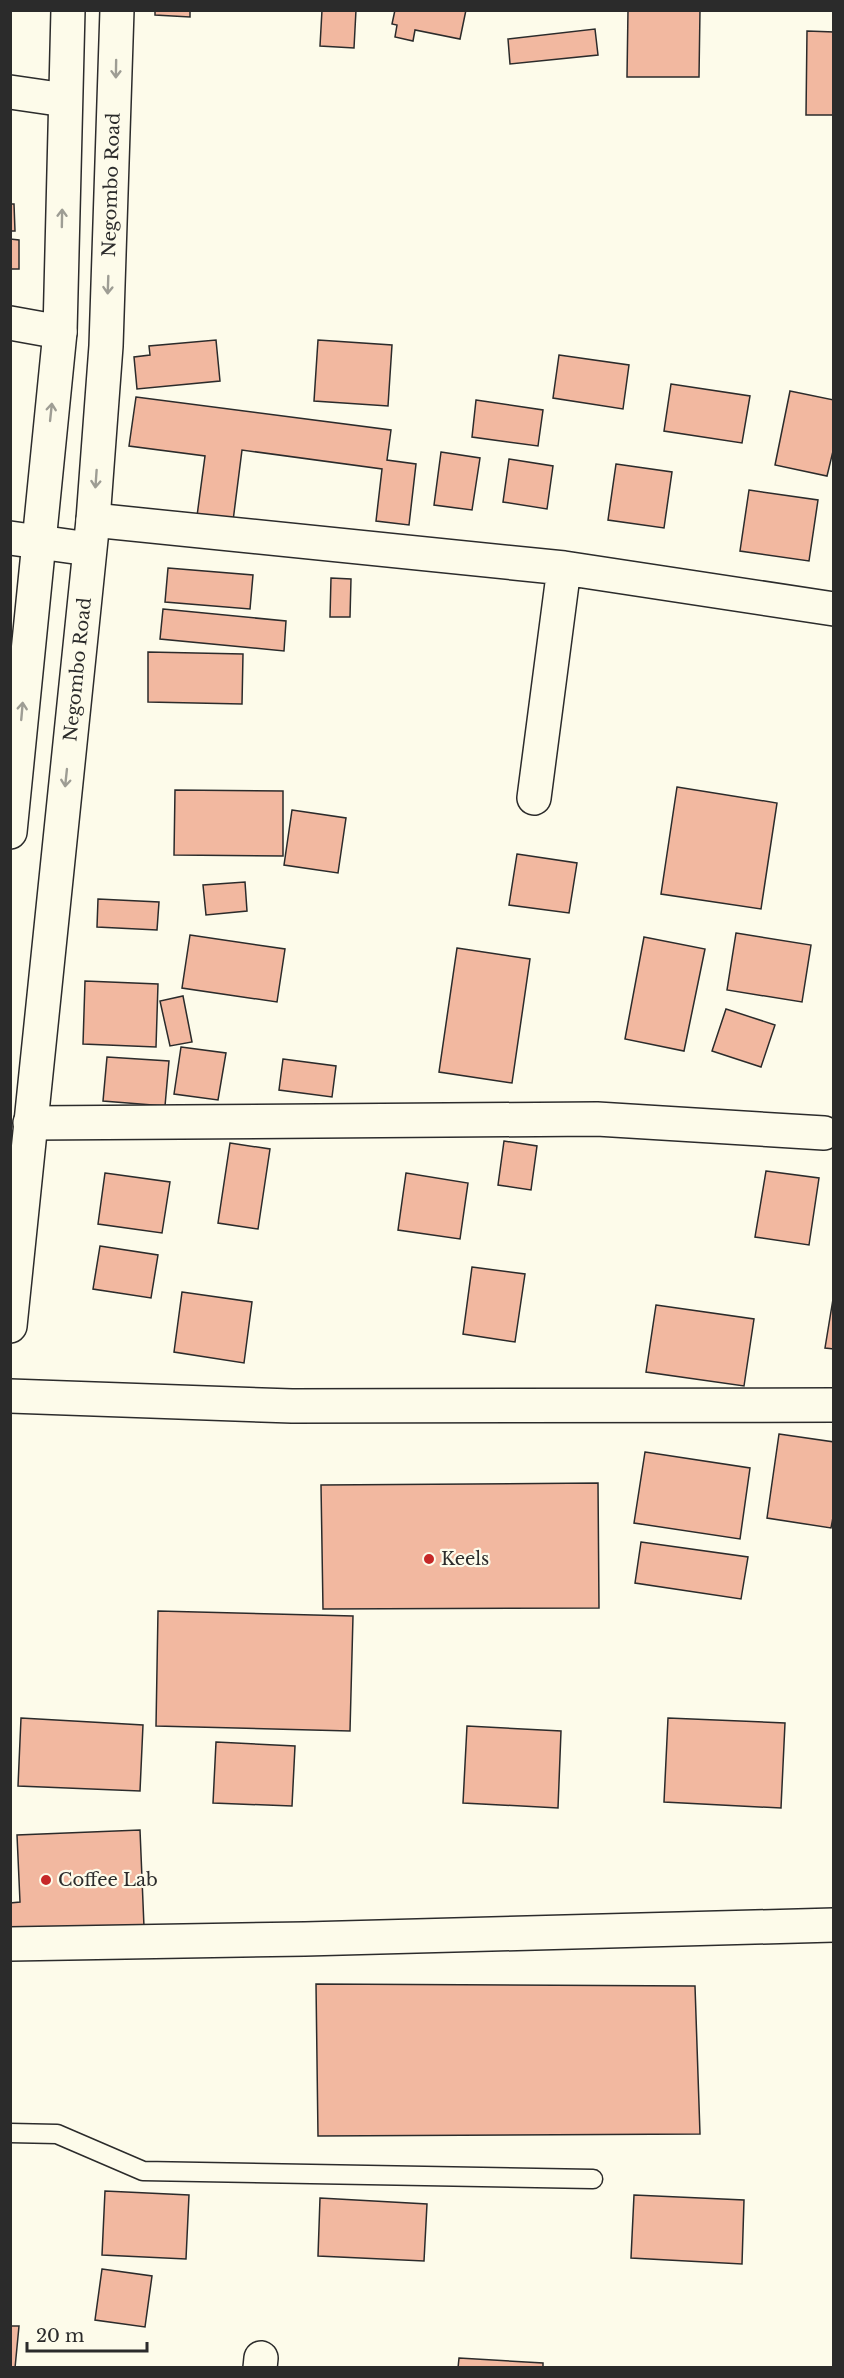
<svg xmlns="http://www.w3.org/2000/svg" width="844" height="2378" viewBox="0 0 844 2378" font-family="'Libre Baskerville',serif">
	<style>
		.building { fill: #f2b8a0; stroke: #2b2b2b; stroke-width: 1.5 }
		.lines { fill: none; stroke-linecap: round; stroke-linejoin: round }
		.service-casing { stroke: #2b2b2b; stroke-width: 21 }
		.minor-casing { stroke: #2b2b2b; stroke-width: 36 }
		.tertiary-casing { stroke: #2b2b2b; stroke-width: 36 }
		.trunk-casing { stroke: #2b2b2b; stroke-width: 36 }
		.service { stroke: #fdfbea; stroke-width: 18 }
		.minor { stroke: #fdfbea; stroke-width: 33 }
		.tertiary { stroke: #fdfbea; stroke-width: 33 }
		.trunk { stroke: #fdfbea; stroke-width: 33 }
		.oneway { stroke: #9e9d94 }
		.poi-dot { fill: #c62828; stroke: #fdfbea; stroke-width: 2 }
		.labels { text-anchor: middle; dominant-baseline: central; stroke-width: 4.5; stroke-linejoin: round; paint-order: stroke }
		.street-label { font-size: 18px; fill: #2b2b2b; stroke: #fdfbea }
		.poi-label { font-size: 18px; fill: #2b2b2b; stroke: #fdfbea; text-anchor: start }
	</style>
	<rect width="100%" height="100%" fill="#fdfbea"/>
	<!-- building -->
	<path class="building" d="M155,10H190V17L155,15Z
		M322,10H356L354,48L320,46Z
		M395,10H466L460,39L415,30L413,41L395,37L397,25L392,24Z
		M628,10H700L699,77H627Z
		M595,29L598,55L510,64L508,39Z
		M807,31L834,32V115H806Z
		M10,204H14L15,231H10Z
		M10,239L19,240V269H10Z
		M216,340L220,381L137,389L134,357L150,355L149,346Z
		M318,340L392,345L388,406L314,401Z
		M559,355L629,365L623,409L553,398Z
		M671,384L750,396L742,443L664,431Z
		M790,391L834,400V447L827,476L775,465Z
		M136,397L391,430L387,460L416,464L409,525L376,521L382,469L242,450L233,521L197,516L205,456L129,446Z
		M476,400L543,410L538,446L472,437Z
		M441,452L480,458L472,510L434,505Z
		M509,459L553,466L547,509L503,502Z
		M616,464L672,472L664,528L608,520Z
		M749,490L818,500L809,561L740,551Z
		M168,568L253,575L250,609L165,602Z
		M331,578L351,579L350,617H330Z
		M163,609L286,621L284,651L160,639Z
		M148,652L243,654L242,704L148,702Z
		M677,787L777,803L761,909L661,894Z
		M175,790L283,791V856L174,855Z
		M292,810L346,818L338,873L284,865Z
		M517,854L577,863L569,913L509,905Z
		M245,882L247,911L206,915L203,885Z
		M98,899L159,902L157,930L97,927Z
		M736,933L811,945L802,1002L727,990Z
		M190,935L285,949L277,1002L182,988Z
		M644,937L705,949L684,1051L625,1039Z
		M457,948L530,959L512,1083L439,1072Z
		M85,981L158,984L156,1047L83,1044Z
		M183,996L192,1042L170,1046L160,1001Z
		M726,1009L775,1025L761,1067L712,1051Z
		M181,1047L226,1053L218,1100L174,1094Z
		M107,1057L169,1061L165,1106L103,1101Z
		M283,1059L336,1066L332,1097L279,1090Z
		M504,1141L537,1146L531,1190L498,1185Z
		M230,1143L270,1149L258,1229L218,1223Z
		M766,1171L819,1178L809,1245L755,1237Z
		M105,1173L170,1182L162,1233L98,1224Z
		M406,1173L468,1183L460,1239L398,1230Z
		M100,1246L158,1255L151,1298L93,1289Z
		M472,1267L525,1274L515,1342L463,1334Z
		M182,1292L252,1302L244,1363L174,1352Z
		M834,1293V1349L825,1348Z
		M656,1305L754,1319L744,1386L646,1372Z
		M779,1434L834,1442V1512L831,1528L767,1518Z
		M645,1452L750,1468L740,1539L634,1523Z
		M598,1483L599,1608L323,1609L321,1485Z
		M641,1542L748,1557L741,1599L635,1583Z
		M158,1611L353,1616L350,1731L156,1726Z
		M21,1718L143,1725L140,1791L18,1786Z
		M668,1718L785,1723L781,1808L664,1802Z
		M467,1726L561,1731L558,1808L463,1803Z
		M216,1742L295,1746L292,1806L213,1803Z
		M140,1830L144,1927L10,1932V1903L20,1902L17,1835Z
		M316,1984L695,1986L700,2134L318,2136Z
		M105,2191L189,2195L186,2259L102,2255Z
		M634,2195L744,2200L742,2264L631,2258Z
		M320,2198L427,2204L424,2261L318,2256Z
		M102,2269L152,2276L145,2327L95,2320Z
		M10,2326H19L15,2368H10Z
		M459,2358L543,2363V2368H458Z"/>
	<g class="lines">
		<defs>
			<path id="service" d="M10,2133L57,2134L143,2171L593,2179"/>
			<path id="minor" d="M10,92L65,100
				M10,323L60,332
				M93,520L564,568L834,609
				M534,798L564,568
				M30,1123L597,1119L824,1133
				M10,1396L292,1406L834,1405
				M10,1944L305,1939L834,1925
				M260,2368L261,2358"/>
			<path id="tertiary" d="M10,538L89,549"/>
			<g id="trunk">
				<path d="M10,832L60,332L68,10"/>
				<path id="s1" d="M10,1326L93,520L106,346L117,10"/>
			</g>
		</defs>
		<!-- service casing -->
		<use href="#service" class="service-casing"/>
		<!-- minor casing -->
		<use href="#minor" class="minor-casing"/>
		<!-- tertiary casing -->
		<use href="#tertiary" class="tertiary-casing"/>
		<!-- trunk casing -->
		<use href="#trunk" class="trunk-casing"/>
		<!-- service -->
		<use href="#service" class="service"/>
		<!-- minor -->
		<use href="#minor" class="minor"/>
		<!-- tertiary -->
		<use href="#tertiary" class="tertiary"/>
		<!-- trunk -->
		<use href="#trunk" class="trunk"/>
	</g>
	<!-- one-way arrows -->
	<defs><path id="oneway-shaft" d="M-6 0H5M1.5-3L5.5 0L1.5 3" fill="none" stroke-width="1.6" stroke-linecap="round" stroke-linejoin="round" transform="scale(1.5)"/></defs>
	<g class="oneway">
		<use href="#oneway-shaft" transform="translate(116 69) rotate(91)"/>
		<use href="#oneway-shaft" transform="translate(62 218) rotate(-89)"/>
		<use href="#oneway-shaft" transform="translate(108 285) rotate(92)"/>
		<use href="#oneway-shaft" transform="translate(51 412) rotate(-84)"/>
		<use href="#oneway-shaft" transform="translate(96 479) rotate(94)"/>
		<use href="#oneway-shaft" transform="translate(22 711) rotate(-85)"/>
		<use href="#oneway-shaft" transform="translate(66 778) rotate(96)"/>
	</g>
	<!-- markers -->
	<g class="poi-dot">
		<circle cx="429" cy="1559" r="6"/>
		<circle cx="46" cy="1880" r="6"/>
	</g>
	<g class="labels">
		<!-- street labels -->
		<g class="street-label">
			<text stroke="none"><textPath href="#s1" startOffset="1146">Negombo Road</textPath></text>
			<text stroke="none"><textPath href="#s1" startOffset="660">Negombo Road</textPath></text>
		</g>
		<!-- poi labels -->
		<g class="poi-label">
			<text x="441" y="1559">Keels</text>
			<text x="58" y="1880">Coffee Lab</text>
		</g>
	</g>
	<!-- border -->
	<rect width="844" height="2378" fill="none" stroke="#2b2b2b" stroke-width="24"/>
	<!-- scale -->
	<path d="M27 2342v9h120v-9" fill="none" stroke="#2b2b2b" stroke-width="3"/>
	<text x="36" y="2342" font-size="18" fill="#2b2b2b" stroke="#fdfbea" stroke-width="4.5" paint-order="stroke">20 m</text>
</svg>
